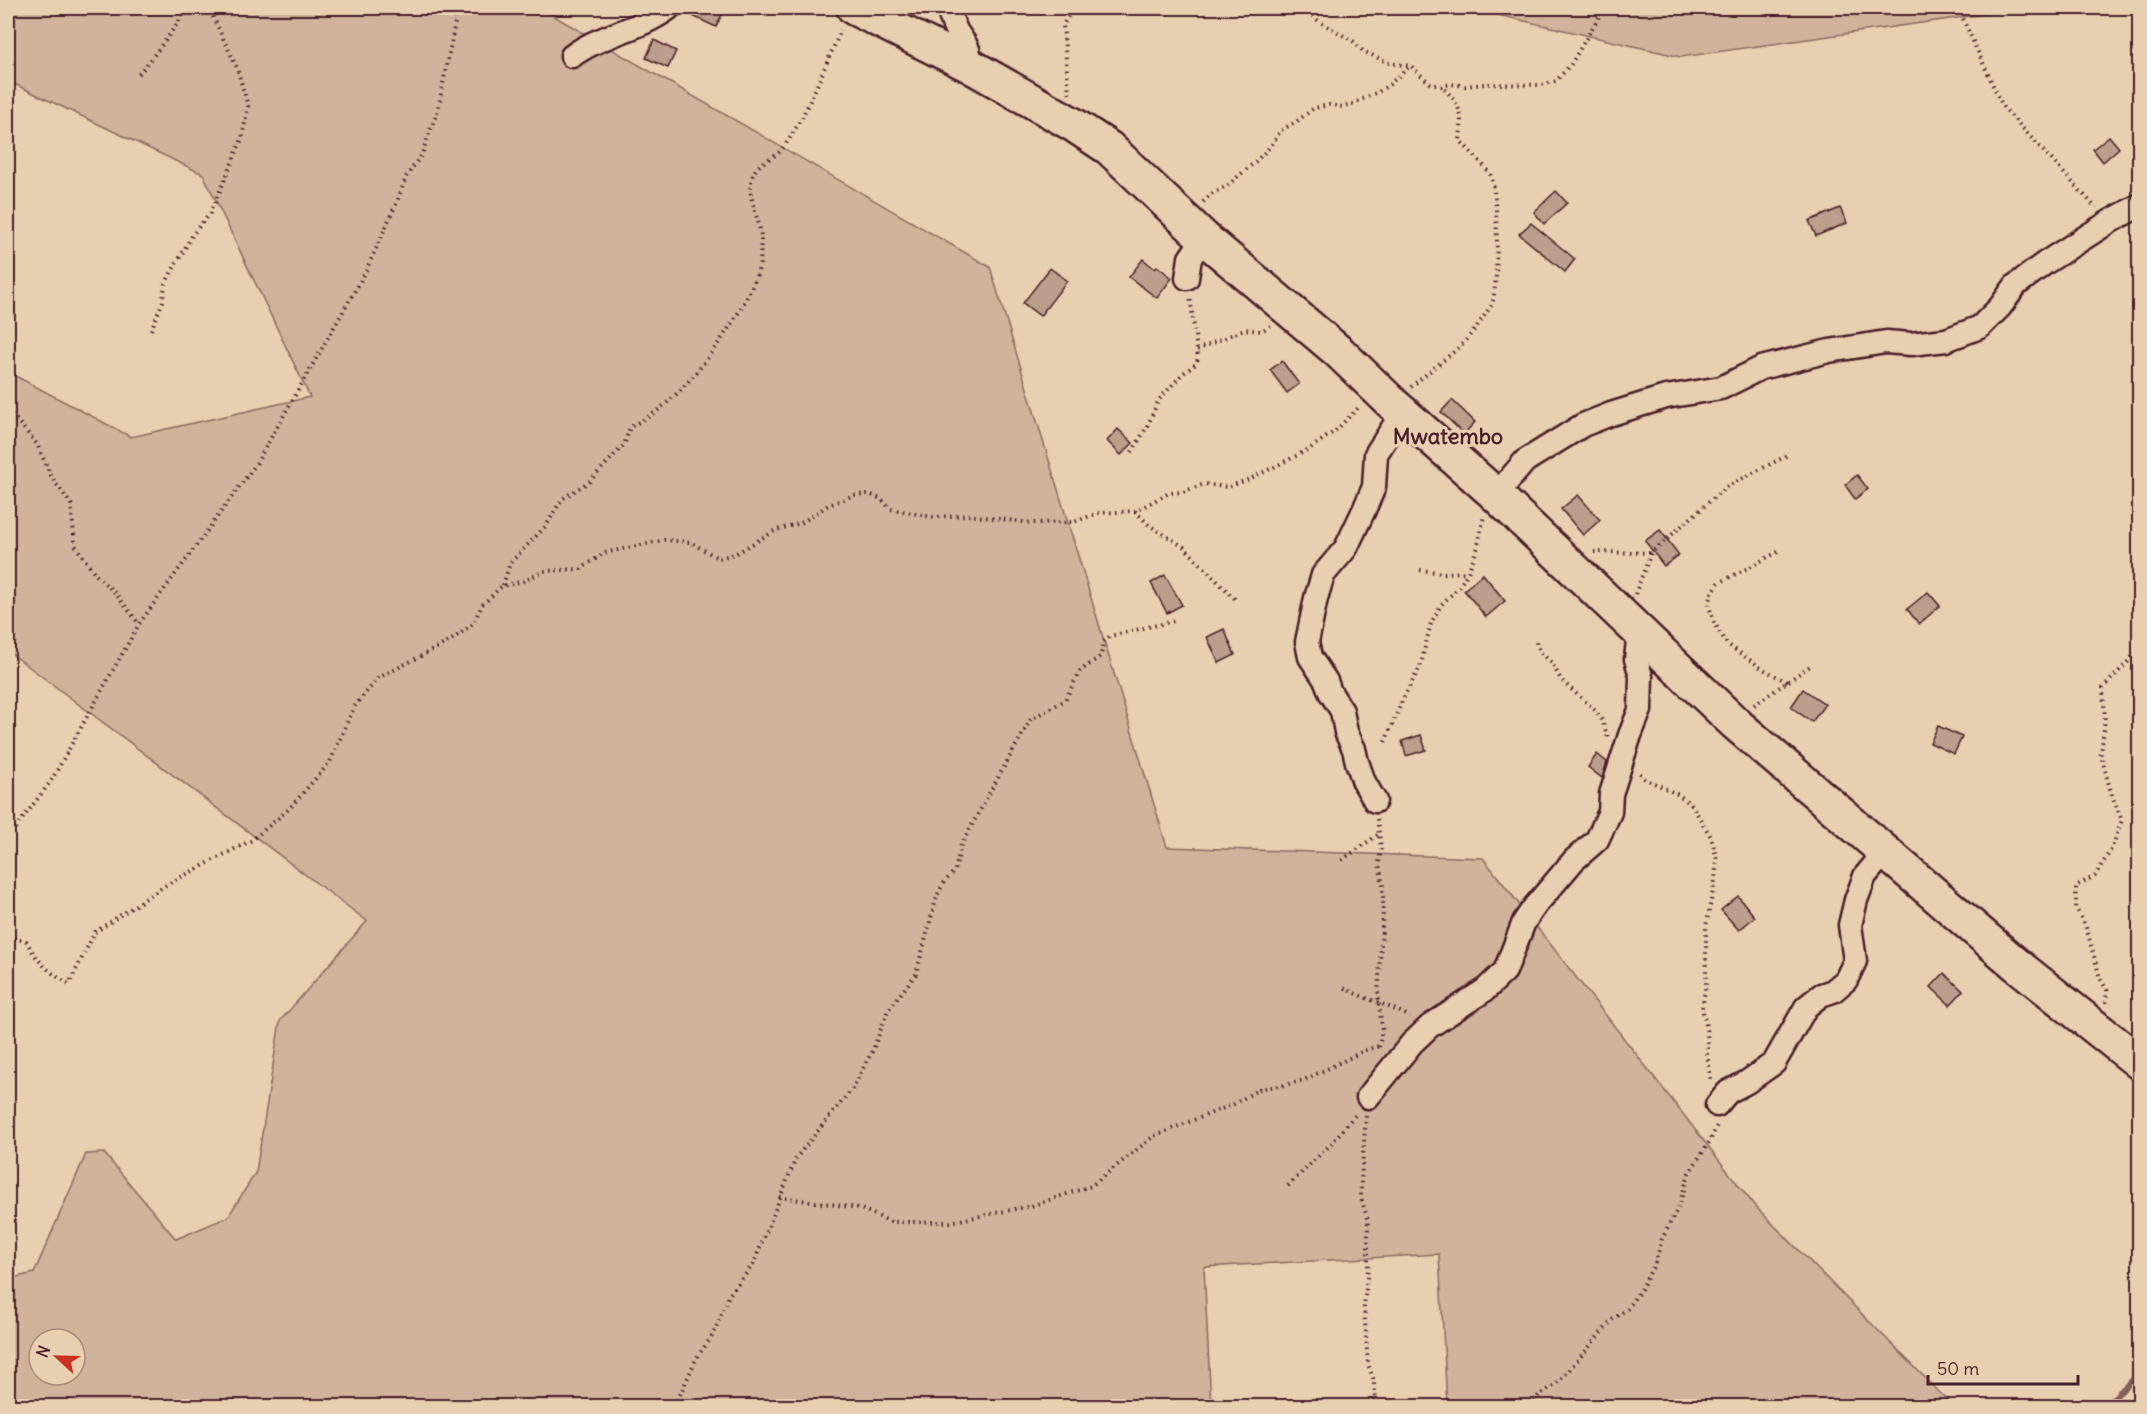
<svg xmlns="http://www.w3.org/2000/svg" width="2147" height="1414" viewBox="0 0 2147 1414" font-family="Delius,sans-serif">
	<style>
		.green { fill: #cfb39a; stroke: #8c6962; stroke-width: 1.5; fill-rule: evenodd }
		.lines { fill: none; stroke-linecap: round; stroke-linejoin: round }
		.stream { stroke: #845f5b; stroke-width: 6 }
		.building { fill: #bb9e8b; stroke: #4a1f2b; stroke-width: 1.5 }
		.street-casing { stroke: #4a1f2b; stroke-width: 27 }
		.highway-casing { stroke: #4a1f2b; stroke-width: 38 }
		.path { stroke: #4a1f2b; stroke-width: 4; stroke-dasharray: 1.5 4.5; stroke-linecap: butt }
		.street { stroke: #e8cfb0; stroke-width: 22 }
		.highway { stroke: #e8cfb0; stroke-width: 33 }
		.labels { text-anchor: middle; dominant-baseline: central; stroke-width: 6; stroke-linejoin: round; paint-order: stroke }
		.quarter-label { font-size: 22px; font-weight: bold; fill: #4a1f2b; stroke: #e8cfb0 }
	</style>
	<rect width="100%" height="100%" fill="#e8cfb0"/>
	<filter id="ink" filterUnits="userSpaceOnUse"><feTurbulence type="fractalNoise" baseFrequency=".0167" numOctaves="2"/><feDisplacementMap in="SourceGraphic" scale="12" xChannelSelector="R" yChannelSelector="G"/><feConvolveMatrix kernelMatrix="1 2 1 2 8 2 1 2 1" color-interpolation-filters="sRGB"/></filter>
	<g filter="url(#ink)">
		<!-- green -->
		<path class="green" d="M8,8H540L990,267L1167,847L1483,858L1754,1205L1953,1406H1447L1439,1254L1204,1267L1211,1406H8V1279L34,1273L86,1154L104,1153L176,1239L228,1217L256,1172L280,1021L367,921L8,651V372L131,437L310,397L203,174L8,81ZM39,1339H75V1375H39Z
			M1468,8H2015L2013,10L1681,57Z"/>
		<g class="lines">
			<!-- stream -->
			<path class="stream" d="M2105,1406L2140,1373"/>
		</g>
		<!-- building -->
		<path class="building" d="M682,8H725L716,27L682,11Z
			M654,40L676,51L668,68L646,58Z
			M2109,136L2119,148L2103,162L2093,149Z
			M1556,191L1567,203L1544,224L1534,212Z
			M1840,208L1847,223L1816,236L1809,221Z
			M1531,223L1575,259L1565,272L1519,234Z
			M1143,259L1155,269L1157,266L1172,278L1157,298L1129,277Z
			M1050,268L1067,281L1040,316L1023,303Z
			M1282,361L1299,384L1287,393L1270,370Z
			M1452,400L1475,422L1464,434L1441,412Z
			M1118,429L1133,443L1121,455L1107,441Z
			M1857,475L1868,489L1855,499L1845,485Z
			M1578,495L1600,520L1583,535L1561,509Z
			M1660,530L1679,555L1664,566L1645,541Z
			M1483,574L1505,601L1486,617L1464,590Z
			M1165,575L1182,605L1167,613L1151,583Z
			M1928,592L1940,606L1919,624L1907,609Z
			M1224,629L1235,655L1219,663L1207,637Z
			M1803,689L1825,704L1812,722L1791,707Z
			M1938,726L1962,737L1954,754L1930,743Z
			M1421,735L1426,750L1406,756L1402,741Z
			M1597,754L1607,762L1602,778L1588,767Z
			M1738,896L1755,917L1739,930L1721,910Z
			M1944,973L1963,991L1950,1005L1931,987Z"/>
		<g class="lines">
			<defs>
				<path id="street" d="M948,8C950,15 953,25 957,32C965,45 971,47 969,65
					M572,56C601,34 640,30 669,8
					M1187,278L1190,258L1204,238
					M1496,495L1525,461L1583,425L1611,414L1666,397L1721,388L1761,368L1829,351L1886,342L1911,344L1946,340L1980,327L2000,307L2016,285L2045,263L2109,222L2140,205
					M1375,801L1364,782L1357,762L1354,749L1346,732L1342,711L1330,692L1326,681L1310,657L1307,642L1316,598L1323,575L1346,548L1364,510L1374,487L1376,454L1403,412
					M1368,1097L1412,1043L1430,1026L1485,990L1505,971L1524,922L1535,906L1574,860L1597,840L1610,812L1611,794L1630,735L1640,710L1641,676L1636,659L1639,632
					M1717,1105L1728,1092L1747,1082L1774,1063L1806,1007L1821,995L1833,991L1846,980L1855,961L1850,925L1856,900L1865,876L1886,851"/>
				<path id="highway" d="M854,8L969,65L1074,125L1109,148L1204,238L1339,352L1393,404L1496,495L1735,723L2017,965L2140,1063"/>
			</defs>
			<!-- street casing -->
			<use href="#street" class="street-casing"/>
			<!-- highway casing -->
			<use href="#highway" class="highway-casing"/>
			<!-- path -->
			<path class="path" d="M1303,8L1320,22L1353,41L1363,51L1389,63L1411,66L1431,84L1441,86L1451,84L1465,86L1485,84L1542,85L1556,81L1571,64L1600,15L1602,8
				M1958,8L2003,107L2096,208
				M139,74L165,41L188,8
				M1069,94L1063,25L1073,8
				M1203,202L1211,194L1228,185L1255,162L1271,146L1281,130L1296,122L1314,108L1329,105L1343,107L1352,104L1378,92L1390,84L1410,66
				M151,330L163,301L165,284L193,234L211,212L242,139L248,106L237,68L209,8
				M1197,350L1244,329L1261,331L1271,326
				M1411,387C1426,374 1442,362 1457,349C1468,340 1483,318 1491,306C1499,292 1499,188 1490,174C1483,163 1469,151 1460,140C1463,114 1461,104 1441,86
				M8,410L37,444L52,478L71,504L75,545L96,575L116,594L139,624
				M1132,452L1148,425L1158,401L1182,374L1196,364L1198,358L1190,296
				M1135,511L1149,525L1184,547L1237,601
				M1594,552L1651,553
				M1778,552L1719,583L1712,593L1709,606L1714,622L1727,644L1763,669L1787,682
				M1420,570L1443,573L1467,572
				M503,585L510,563L546,526L562,499L590,481L624,445L630,427C645,419 659,411 671,399C699,375 754,299 760,263C761,256 760,248 761,241C762,219 744,197 753,175C759,160 775,159 783,148C808,113 823,70 841,30
				M1635,594L1651,553L1726,487L1786,456
				M1536,642L1541,653L1552,663L1561,680L1596,711L1602,720L1608,738
				M1754,705L1810,666
				M1385,742L1402,701L1420,667L1431,623L1441,605L1459,587L1468,572L1477,549L1484,516
				M1640,773L1644,778L1679,795L1692,805L1711,837L1717,859L1715,880L1706,927V984L1702,1008L1706,1025L1708,1043L1707,1053L1711,1082
				M1377,819L1381,847L1379,863L1383,886V912L1378,995L1382,1029L1379,1047
				M8,838L51,781L139,624L256,464L365,273L397,202L406,177L422,154L430,130L437,114L455,23L456,8
				M1342,860L1379,834
				M8,937L26,941C38,962 48,972 69,984L95,932L166,885L252,840L289,809L330,762L354,707L378,678L450,641L473,624L482,605L502,586L524,581L544,571L581,569L604,553L664,540L690,542L718,558L735,554L776,530L801,523L827,506L854,495L869,494L881,499L891,509L932,517L968,515L1032,523L1074,522L1098,513L1135,511L1169,493L1183,492L1204,484L1228,487L1252,478L1308,450L1335,431L1360,406
				M1344,988C1365,999 1389,1005 1410,1017
				M2106,1003L2107,990L2100,978L2086,927L2076,908V886L2095,876L2112,848L2122,820L2111,793L2101,754L2105,720L2103,688L2140,649
				M1366,1116L1361,1180V1197L1368,1221V1268L1364,1307L1368,1364L1373,1378L1377,1406
				M1288,1186L1329,1146L1357,1113
				M779,1197L859,1208L891,1222H950L1031,1206L1091,1186L1154,1136L1234,1104L1259,1089L1285,1085L1304,1080L1368,1049L1381,1046
				M675,1406L697,1357L713,1335L729,1295L753,1265L796,1158L852,1089L873,1050L888,1010L916,974L937,896L943,884L955,870L961,845L990,792L1031,719L1065,700L1080,671L1101,656L1103,642L1110,636L1174,621
				M1530,1406L1539,1395L1557,1384L1613,1319L1627,1309L1641,1289L1656,1261L1662,1239L1679,1206L1689,1173L1710,1141L1718,1123"/>
			<!-- street -->
			<use href="#street" class="street"/>
			<!-- highway -->
			<use href="#highway" class="highway"/>
		</g>
	</g>
	<g class="labels">
		<!-- quarter labels -->
		<g class="quarter-label">
			<text x="1448" y="436">Mwatembo</text>
		</g>
	</g>
	<!-- margin -->
	<rect width="2147" height="1414" fill="none" stroke="#e8cfb0" stroke-width="30"/>
	<rect x="15" y="15" width="2117" height="1384" fill="none" stroke="#4a1f2b" stroke-width="2" filter="url(#ink)"/>
	<!-- north arrow -->
	<g transform="translate(57 1357) rotate(292)"><circle r="28" fill="#e8cfb0" stroke="#a9897b" stroke-width="1.5"/>
	<path d="M0-4.5L10 22L0 15L-10 22Z" fill="#c8321e"/>
	<text y="-9" font-size="16" font-weight="bold" text-anchor="middle" fill="#4a1f2b">N</text>
	</g>
	<!-- scale -->
	<path d="M1928 1375v9h150v-9" fill="none" stroke="#4a1f2b" stroke-width="3"/>
	<text x="1937" y="1375" font-size="18" fill="#4a1f2b" stroke="#e8cfb0" stroke-width="4.5" paint-order="stroke">50 m</text>
</svg>
